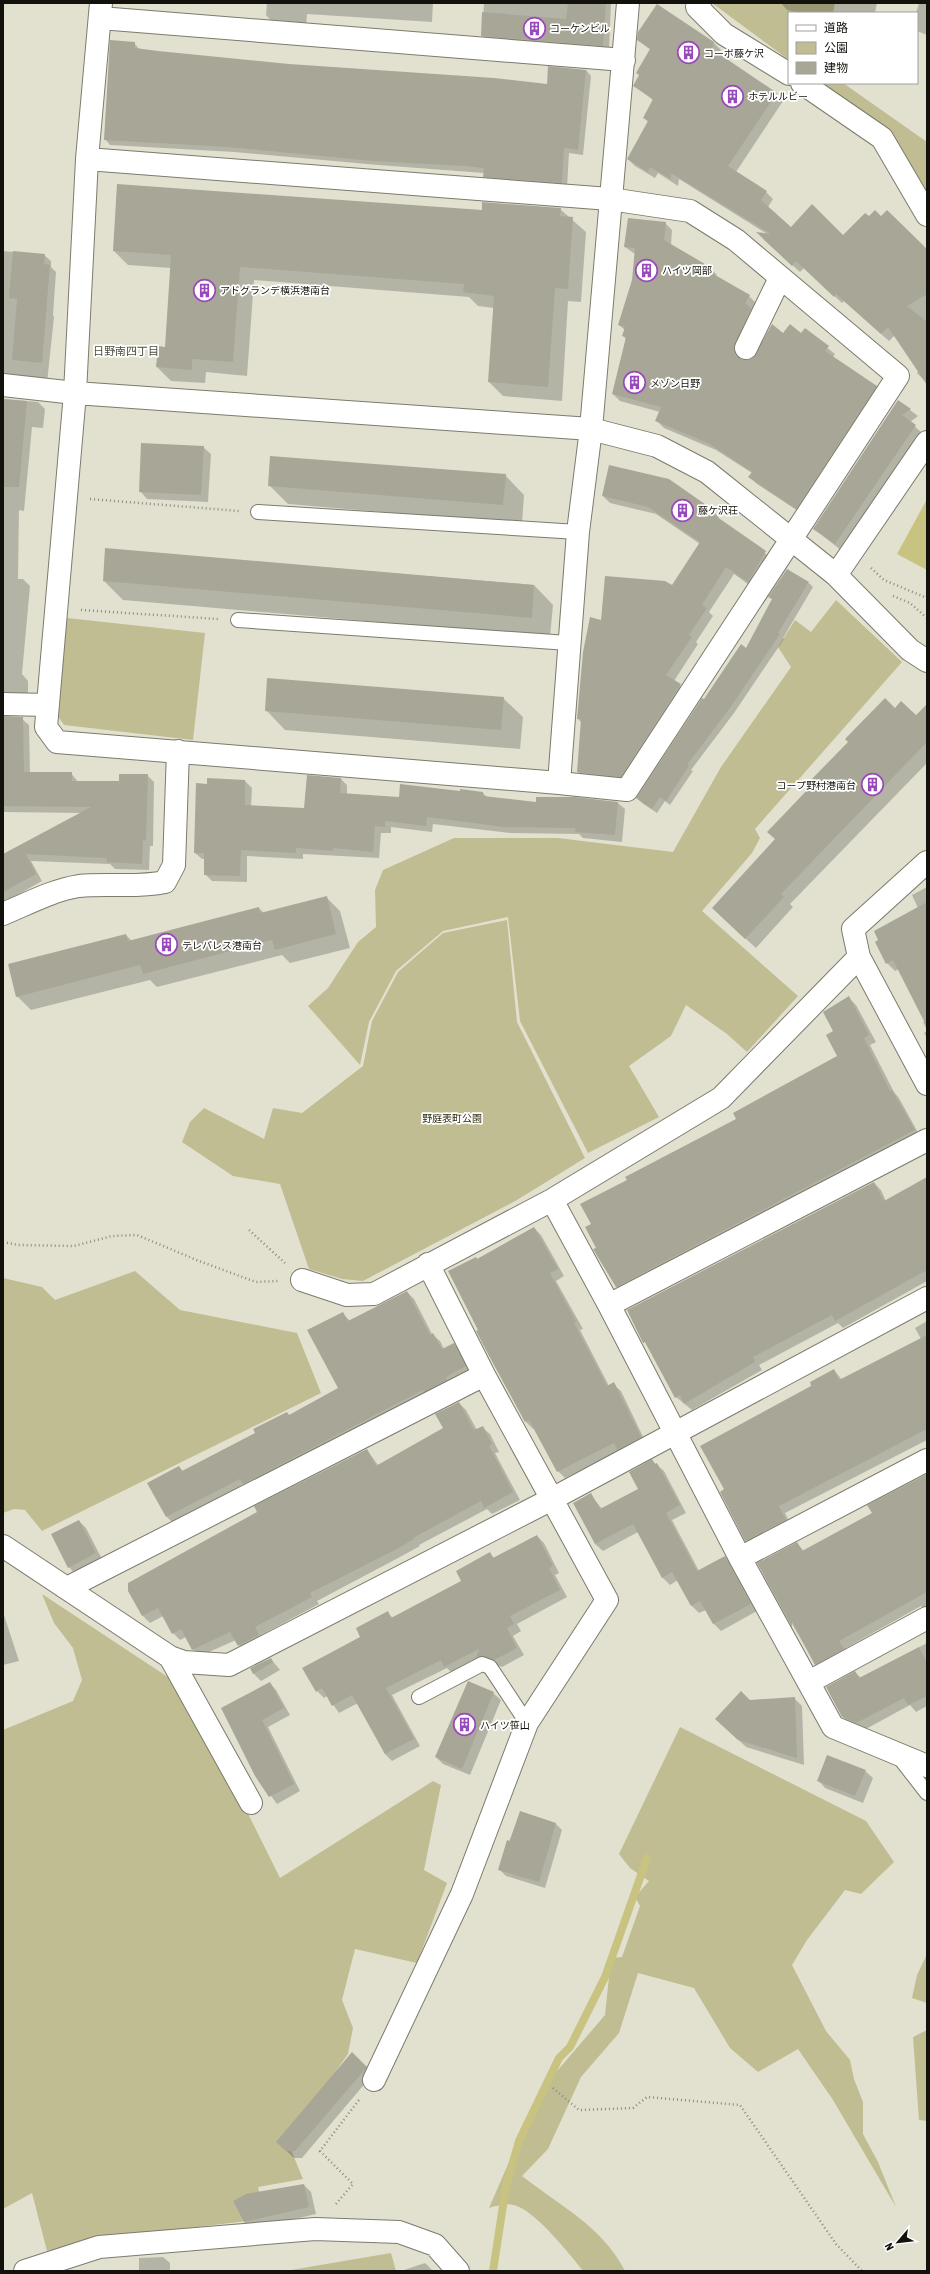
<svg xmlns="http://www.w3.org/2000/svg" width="930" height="2274" viewBox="0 0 930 2274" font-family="'Asap Condensed','Noto Sans JP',sans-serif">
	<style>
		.green { fill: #c0bd92 }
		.water { fill: #c9c381 }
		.shadow { fill: #0003 }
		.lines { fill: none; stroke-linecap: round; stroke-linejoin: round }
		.stream { stroke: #c9c381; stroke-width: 8 }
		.building { fill: #a8a797 }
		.lane-casing { stroke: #7c7b6c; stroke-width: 16 }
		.street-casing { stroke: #7c7b6c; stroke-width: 24 }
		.path { stroke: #8b8a7e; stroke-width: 2.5; stroke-dasharray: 1 3; stroke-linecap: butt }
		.lane { stroke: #fff; stroke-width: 14 }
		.street { stroke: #fff; stroke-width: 22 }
		.labels { text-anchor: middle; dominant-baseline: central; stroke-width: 3.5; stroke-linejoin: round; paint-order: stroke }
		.poi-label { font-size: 10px; fill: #12110c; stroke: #fff; text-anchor: start }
		.park-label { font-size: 10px; fill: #2f2c0e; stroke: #fff }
		.neighbourhood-label { font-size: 11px; fill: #4e4d3f; stroke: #fff }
	</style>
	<rect width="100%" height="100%" fill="#e2e1d0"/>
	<!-- green -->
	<path class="green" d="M712,3H835L833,13H789V60Z
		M820,83H843L927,142V192L896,139Z
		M836,600L902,662L755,829L760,838L752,853L702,911L798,996L747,1052L727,1034L686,1005L671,1036L629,1066L659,1117L588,1153L520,1021L508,917L443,931L396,971L369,1022L360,1065L308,1006L328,988L358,942L376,927L375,890L383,870L454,838H558L673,852L721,767L791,667L778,647L795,620L811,632Z
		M67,618L205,633L193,740L64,725L57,715Z
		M507,920L517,1022L585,1158L517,1200L363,1281L342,1279L309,1269L280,1184L233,1176L182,1142L190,1122L204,1108L264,1139L273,1108L302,1113L363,1066L372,1021L398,972L443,933Z
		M135,1271L180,1310L297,1333L321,1393L42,1531L25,1510L14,1509L3,1513V1278L42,1287L55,1300Z
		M42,1594L186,1689L280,1878L433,1781L441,1785L424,1870L447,1883L417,1963L355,1949L342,2000L353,2028L348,2054L287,2140L303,2179L258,2187L263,2209L247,2221L96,2239L47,2251L32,2193L3,2209V1730L73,1701L82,1680L73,1648L54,1623Z
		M680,1727L866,1821L894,1862L861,1894L845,1890L807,1940L792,1965L826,2031L850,2060L854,2079L863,2102V2134L878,2162L896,2207L833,2100L798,2049L758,2072L730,2048L694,1988L638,1973L619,2033L581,2077L548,2149L522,2176C560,2206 602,2226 625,2271H583C570,2254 538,2215 519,2207C510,2202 499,2205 489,2208L540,2091L605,2015L611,1958L622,1957L640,1906L635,1897L649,1881L630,1868L619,1854Z
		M927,1954V2003L912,1998L917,1975Z
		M927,2030V2121L919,2120L913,2037Z
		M391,2253L396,2271H285Z"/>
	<!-- water -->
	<path class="water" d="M927,499V570L897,554Z"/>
	<!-- shadow -->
	<path class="shadow" d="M267,3H433L432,22L307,14L306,28L275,25L266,15Z
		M484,3H611L609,51L488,41L482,35Z
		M781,3H877L875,13H801L787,10Z
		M919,3L927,4V35L917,31L916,13Z
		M657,5L714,43L721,50L719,55L776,94L783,101L736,172L766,192L773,199L768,207L791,228L843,236L869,218L881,217L887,211L927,250V383L917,373L919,370L895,335L889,341L844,301L842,303L804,268L800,272L764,240L769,235L679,179L678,186L658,173L655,178L635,166L628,159L648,122L645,118L654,101L635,86L651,50L638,40Z
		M134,43L140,50L289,65L548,85L586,70L591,76L583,155L569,153L567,188L490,182L484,176V173L378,165L234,152L110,145L105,139Z
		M560,209L586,232L581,302L568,301L562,401L503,396L489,382L494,308L478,306L469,297L254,280L247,376L206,372L205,383L171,381L157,367L166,348L171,268L128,265L114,251L483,211Z
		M665,223L672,230L671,245L710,268L717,275L716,276L749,296L756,303L752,310L758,316L740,356L741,360L747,361L754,359L784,334H802L805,330L835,354L833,357L876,386L883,393L804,515L757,484L750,477L752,473L716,450L664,428L657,421L660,412L620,401L613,394L626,339L623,336L625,330L619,325L633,280L635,254L625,247Z
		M3,251L44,255L51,261V267L56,272L53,315L54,317L47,383L3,382Z
		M3,399L38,402L45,409L43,428L32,427L24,511L19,510L18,579H23L30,586L22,674L28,681V698L3,700Z
		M898,401L918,416L910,422L922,433L842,551L814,529Z
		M203,447L211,454L208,502L147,499L140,491Z
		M505,475L524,495L522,524L288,504L269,485Z
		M603,496L712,510L719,517L717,519L773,559L755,589L734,574L709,612L713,616L696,642L698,644L674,681L688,692L628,783L585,779L578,772L582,723L578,719L602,621L673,587L700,544L656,514L610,503Z
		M106,549L534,585L553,605L550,637L123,600L104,581Z
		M809,583L813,587L783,638L784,639L734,713L691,770L693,771L670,805L665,801L657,813L642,803L637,798L704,700L746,649Z
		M503,698L523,717L520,749L285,730L266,710Z
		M895,709L916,716L927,717V763L790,904L793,907L756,948L723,918Z
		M3,717L22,719L29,725L30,773H71L78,782H120L147,775L154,782L153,846H150L149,870L115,869L110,864L31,861L42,881L3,903V855L82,813L3,812Z
		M341,779L347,785V794L399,798L461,792L483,793L488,798L537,803H618L625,809L622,842L583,838L579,834L511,833L433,824L432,832L391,827V833H381L379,858L303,854V859L247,856V882L212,881L205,874V859H202L195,853L208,785L245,781L252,788L251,807L305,809Z
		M927,887V1030L923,1022L925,1021L899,969L895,971L887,963L918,908L912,895Z
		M326,897L340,911L350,948L290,963L282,955L157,987L150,980L31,1010L17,996L126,935L132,941L259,908L264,913Z
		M849,998L856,1005L876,1042L870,1045L894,1092L899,1098L921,1138L624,1294L617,1287L594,1250L597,1248L592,1224L628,1180L738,1119L839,1057L835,1032Z
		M927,1031V1038L924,1033Z
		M927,1179V1281L843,1328L838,1323L759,1365L762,1370L692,1410L676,1397L632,1319L874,1183L881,1190L886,1201Z
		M534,1228L541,1235L564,1276L556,1281L583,1329L580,1330L609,1386L613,1384L621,1391L647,1445L619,1451L565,1478L558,1471L535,1428L533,1429L526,1422L477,1331L480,1330L476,1258L478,1259Z
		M407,1292L414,1299L432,1334L440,1341L444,1349L454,1344L461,1351L472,1374L174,1524L167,1517L149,1483L179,1467L184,1472L256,1433L287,1413L290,1416L339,1388L342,1313L350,1321Z
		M927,1321V1440L785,1513L792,1527L753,1548L746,1540L721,1492L725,1490L813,1386L834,1370L842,1380L921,1339L915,1328Z
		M459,1403L466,1410L477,1430L482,1427L490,1434L499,1452L495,1453L520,1500L492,1514L487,1509L419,1545L420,1546L400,1557L317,1601L319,1604L261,1635L265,1643L246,1653L236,1640L200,1656L193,1649L186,1637L180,1640L173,1633L163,1616L150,1623L143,1616L129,1591L367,1450L378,1465L444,1429Z
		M652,1461L664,1471L686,1513L672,1520L699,1571L725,1557L732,1564L757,1611L721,1631L714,1624L706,1610L699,1613L692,1606L678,1580L670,1585L662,1577L638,1532L603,1551L595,1544L591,1495L602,1509L639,1489Z
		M927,1475V1612L921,1606L846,1648L850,1656L823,1671L815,1664L758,1564L797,1543L804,1551L873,1513Z
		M79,1521L86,1528L103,1561L76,1575L69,1567Z
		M537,1536L544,1543L559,1573L555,1575L567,1597L517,1624L521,1631L513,1636L524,1655L502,1667L490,1662L452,1673L447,1668L392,1695L420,1746L392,1761L385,1754L358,1703L339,1713L327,1696L324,1698L317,1691L362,1637L387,1612L393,1618L463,1581L490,1553L494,1558Z
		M3,1612L19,1661L3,1665Z
		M927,1643V1706L916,1712L910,1705L864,1730L850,1724L843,1717L855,1672L861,1678Z
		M271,1659L280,1670L261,1681L253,1673Z
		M270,1683L276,1690L290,1715L268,1727L300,1791L277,1804L256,1775L222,1708Z
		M493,1693L501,1700L470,1775L443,1764L436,1757Z
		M794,1698L802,1706L804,1765L746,1747L724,1726L750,1701Z
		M865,1771L873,1778L863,1803L825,1788L818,1780Z
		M520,1812L556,1824L562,1830L545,1888L506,1876L499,1869Z
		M352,2054L373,2074L302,2158H294L277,2142Z
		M304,2185L311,2192L316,2214L252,2229L244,2222Z
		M163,2257L170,2263V2271H139V2258Z
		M425,2263L433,2271H401Z"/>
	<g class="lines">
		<!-- stream -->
		<path class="stream" d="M493,2271L506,2186L519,2141L559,2058L570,2047L605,1977L647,1858"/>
	</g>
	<!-- building -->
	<path class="building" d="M568,3L606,4L603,46L481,36L482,12L566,19Z
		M657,4L714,42L712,49L777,93L728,166L767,191L761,200L791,227L812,204L843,235L865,213L869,216L875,210L881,216L887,210L924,246L927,250V294L907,306L927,322V385L888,327L881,334L836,294L834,297L796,261L792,266L756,232L771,234L671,173V179L650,167L648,172L627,159L648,121L643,118L653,99L633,86L639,75L636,73L650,49L637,40L638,32Z
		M110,40L135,42V48L158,51L289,64L494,78L547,84L548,66L586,70L578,150L564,148L562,183L483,177L484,168L465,166L372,161L228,147L104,140Z
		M117,184L482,210V202L561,208L560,216L573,217L568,289L555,288L548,387L488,382L494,296L463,292L464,284L240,267L233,362L192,359V370L156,367L158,346L165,347L171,255L113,251Z
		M628,218L666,222L664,240L710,267L708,271L750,295L745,303L751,308L734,348L735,355L740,359L747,360L753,358L772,324L783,333L790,324L801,333L805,328L829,346L825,351L877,386L796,509L748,477L752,472L708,443L655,421L661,407L612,394L626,337L622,336L625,327L618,325L632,280L635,248L624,247Z
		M13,251L45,254L44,264L50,265L42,363L12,360L17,299L9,298Z
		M3,399L27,401L19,487H3Z
		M898,400L911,409L902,415L916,425L835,544L813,529Z
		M141,443L204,446L201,495L139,492Z
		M270,456L506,474L503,505L268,486Z
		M609,465L669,479L712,509L710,512L766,551L748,582L726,567L702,605L707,608L689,635L692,637L666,675L681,684L621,777L577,772L581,719H577L583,652L590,617L601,620L605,576L665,581L672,585L700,542L648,507L602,496Z
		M105,548L534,585L532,618L103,581Z
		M787,569L809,582L778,633L780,634L730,708L687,765L689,766L666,801L660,797L652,809L636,798L702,698L704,699L741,644L746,648L772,599L768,597Z
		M267,678L504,697L501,730L265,711Z
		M885,698L895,708L901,701L916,715L927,704V742L781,894L784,897L745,939L712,908L775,839L767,832L812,785L809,782L848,742L845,739Z
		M3,716L23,717L24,772H72V781H119V774H148L146,840H143L142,864L107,862V858L26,854L36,874L3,892V854L91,807L3,806Z
		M307,775L341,778L340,793L399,797L400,784L460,791V789L483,792V796L536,802V797H575L618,802L615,835L575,832L576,828L504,827L427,817L426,826L385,821V827L375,826L373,852L333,848V851L296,848V853L241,850L240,876L204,875V853H194L196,783L207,784V778L245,780V805L304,808Z
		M327,896L336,934L275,950L272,940L143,974L140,965L16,997L8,964L126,934L128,941L259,907L260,913Z
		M927,902V1027L893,960L886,964L875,942L878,940L874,931Z
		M849,996L869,1035L864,1038L890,1091L892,1090L915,1130L616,1287L593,1249L596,1248L585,1227L591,1224L580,1204L627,1180L625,1177L736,1119L733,1113L837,1056L826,1035L833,1031L823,1012Z
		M927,1177V1270L835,1321L832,1315L753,1357L755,1362L684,1404L680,1395L675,1398L645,1342L643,1343L627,1310L874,1182L884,1201Z
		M534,1227L558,1269L550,1273L576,1322L574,1323L607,1386L614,1382L641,1437L617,1450L614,1443L557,1472L529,1420L525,1422L488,1354L476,1331L478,1330L448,1271L476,1257L477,1259Z
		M407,1291L430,1335L433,1333L442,1349L454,1343L466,1366L446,1377L447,1380L424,1392L423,1390L243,1484L240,1479L166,1517L147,1483L179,1466L182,1471L255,1433L253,1429L287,1412L289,1415L338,1388L307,1330L343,1312L348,1321Z
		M927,1335V1429L779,1506L786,1520L745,1541L720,1492L724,1489L700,1446L811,1386L810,1382L834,1369L839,1380Z
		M459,1402L474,1430L483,1426L492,1444L489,1446L513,1492L484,1508L481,1501L413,1538L414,1539L393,1551L310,1593L312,1597L255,1627L259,1635L238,1646L230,1632L192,1650L181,1629L172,1634L158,1608L142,1616L128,1591V1583L257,1512L254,1506L367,1449L376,1466L443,1428L435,1414Z
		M652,1459L655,1464L657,1463L680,1505L666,1513L697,1571L725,1556L751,1604L713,1624L700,1601L691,1606L672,1572L662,1578L633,1524L595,1544L573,1503L591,1493L600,1509L638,1489L629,1472Z
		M927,1474V1592L839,1641L844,1649L815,1665L792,1621V1627L757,1563L797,1542L802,1551L872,1513L867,1505Z
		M79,1520L96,1553L68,1568L51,1534Z
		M537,1535L553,1566L549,1568L560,1590L510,1616L514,1624L507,1628L517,1648L494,1660L482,1656L476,1658L479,1649L444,1667L441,1660L386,1688L414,1739L385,1754L352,1695L332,1706L322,1688L316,1692L302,1668L360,1637L356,1628L388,1611L391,1618L461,1581L456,1571L490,1552L493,1558Z
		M919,1647L927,1663V1696L908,1705L904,1698L856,1723L842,1717L826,1687L855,1671L859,1678Z
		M271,1658L273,1662L253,1674L250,1668Z
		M468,1681L494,1692L462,1769L435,1757Z
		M270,1682L284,1708L262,1720L294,1784L269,1797L255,1776L221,1708Z
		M741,1691L750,1700L795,1697L797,1758L738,1740L715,1719Z
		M827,1755L866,1770L855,1796L817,1781Z
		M520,1811L556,1823L539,1882L498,1870L507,1840L510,1841Z
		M352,2052L367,2067L295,2151H286L276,2142Z
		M304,2184L309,2207L244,2222L233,2201L246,2194Z"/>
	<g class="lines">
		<defs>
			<path id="lane" d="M258,512L578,532
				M238,620L568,643
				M419,1697L482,1664L490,1667L527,1723
				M899,1757L927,1793"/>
			<path id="street" d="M101,3L87,159L75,393L46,727L57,742L559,783
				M700,3L697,7L724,34L789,74
				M100,18L624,60
				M802,83L882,138L927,215
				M87,159L610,199L690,211L736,240L898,376L627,790L559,783L578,532L591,429L628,3
				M746,348L780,278
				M3,385L75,393L591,429L657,446L707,472L836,575L910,650L927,661
				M836,575L927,442
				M3,704L48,705
				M927,862L853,929L859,957L927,1084
				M3,914C27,904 53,890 79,886C108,883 137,888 165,882L174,865L178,751
				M552,1200L609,1305L740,1558L833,1727L927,1766
				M302,1280L347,1295L374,1294L552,1200L721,1098L859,957
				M609,1305L927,1140
				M3,1546L170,1657L184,1662L229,1665L552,1499L927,1298
				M740,1558L927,1460
				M67,1588L484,1375
				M170,1657L251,1803
				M809,1682L927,1618
				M374,2080L462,1894L527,1723L607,1600L484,1375L428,1264
				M25,2271L99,2247L315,2229L399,2232L435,2245L458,2271"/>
		</defs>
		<!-- lane casing -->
		<use href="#lane" class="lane-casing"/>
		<!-- street casing -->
		<use href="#street" class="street-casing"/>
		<!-- path -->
		<path class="path" d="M90,499L239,511
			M871,568L884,580L927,598
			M893,596L910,603L927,618
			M81,610L218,619
			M249,1230L285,1263
			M3,1242L18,1245L74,1246L112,1236L137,1235L199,1261L256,1282L278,1281
			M553,2088L579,2110L633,2108L647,2097L740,2105L836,2244L862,2271
			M336,2204L353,2184L320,2151L359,2100"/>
		<!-- lane -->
		<use href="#lane" class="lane"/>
		<!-- street -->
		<use href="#street" class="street"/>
	</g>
	<!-- icons -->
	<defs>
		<symbol id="building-ring" viewBox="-11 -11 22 22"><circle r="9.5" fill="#fff" stroke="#984abb" stroke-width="1.5"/><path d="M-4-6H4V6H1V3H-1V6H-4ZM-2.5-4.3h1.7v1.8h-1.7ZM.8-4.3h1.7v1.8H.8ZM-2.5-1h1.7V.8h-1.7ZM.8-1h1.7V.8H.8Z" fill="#984abb"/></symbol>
	</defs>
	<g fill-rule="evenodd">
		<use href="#building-ring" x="522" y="16" width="25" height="25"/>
		<use href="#building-ring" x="676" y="40" width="25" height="25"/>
		<use href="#building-ring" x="720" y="84" width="25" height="25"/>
		<use href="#building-ring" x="634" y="258" width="25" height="25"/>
		<use href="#building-ring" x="192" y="278" width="25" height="25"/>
		<use href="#building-ring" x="622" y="370" width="25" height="25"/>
		<use href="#building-ring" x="670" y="498" width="25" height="25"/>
		<use href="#building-ring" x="860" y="772" width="25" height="25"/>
		<use href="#building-ring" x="154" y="932" width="25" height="25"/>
		<use href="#building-ring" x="452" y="1712" width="25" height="25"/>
	</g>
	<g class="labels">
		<!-- poi labels -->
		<g class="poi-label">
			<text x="550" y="28">コーケンビル</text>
			<text x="704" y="53">コーポ藤ケ沢</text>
			<text x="748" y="96">ホテルルビー</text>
			<text x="662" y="270">ハイツ岡部</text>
			<text x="220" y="290">アドグランデ横浜港南台</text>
			<text x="650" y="383">メゾン日野</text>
			<text x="698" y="510">藤ケ沢荘</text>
			<text x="856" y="785" text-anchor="end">コープ野村港南台</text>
			<text x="182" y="945">テレパレス港南台</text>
			<text x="480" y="1725">ハイツ笹山</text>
		</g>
		<!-- park labels -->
		<g class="park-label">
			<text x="452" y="1118">野庭表町公園</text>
		</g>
		<!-- neighbourhood labels -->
		<g class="neighbourhood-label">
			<text x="126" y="351">日野南四丁目</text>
		</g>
	</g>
	<!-- border -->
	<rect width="930" height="2274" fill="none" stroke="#12110c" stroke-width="8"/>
	<!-- legend -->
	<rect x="788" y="12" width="130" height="72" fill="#ffffff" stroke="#a0a09e"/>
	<rect x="796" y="25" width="20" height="6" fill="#ffffff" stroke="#a0a09e"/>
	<text x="824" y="32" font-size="12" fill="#12110c">道路</text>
	<rect x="796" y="42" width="20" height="12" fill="#c0bd92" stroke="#a0a09e"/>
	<text x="824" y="52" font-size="12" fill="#12110c">公園</text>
	<rect x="796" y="62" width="20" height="12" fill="#a8a797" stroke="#a0a09e"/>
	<text x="824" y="72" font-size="12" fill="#12110c">建物</text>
	<!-- north arrow -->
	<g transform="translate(898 2242) rotate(242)" stroke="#ffffff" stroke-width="3" paint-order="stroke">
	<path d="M0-3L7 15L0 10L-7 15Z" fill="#12110c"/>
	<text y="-6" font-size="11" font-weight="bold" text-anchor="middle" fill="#12110c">N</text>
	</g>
</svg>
